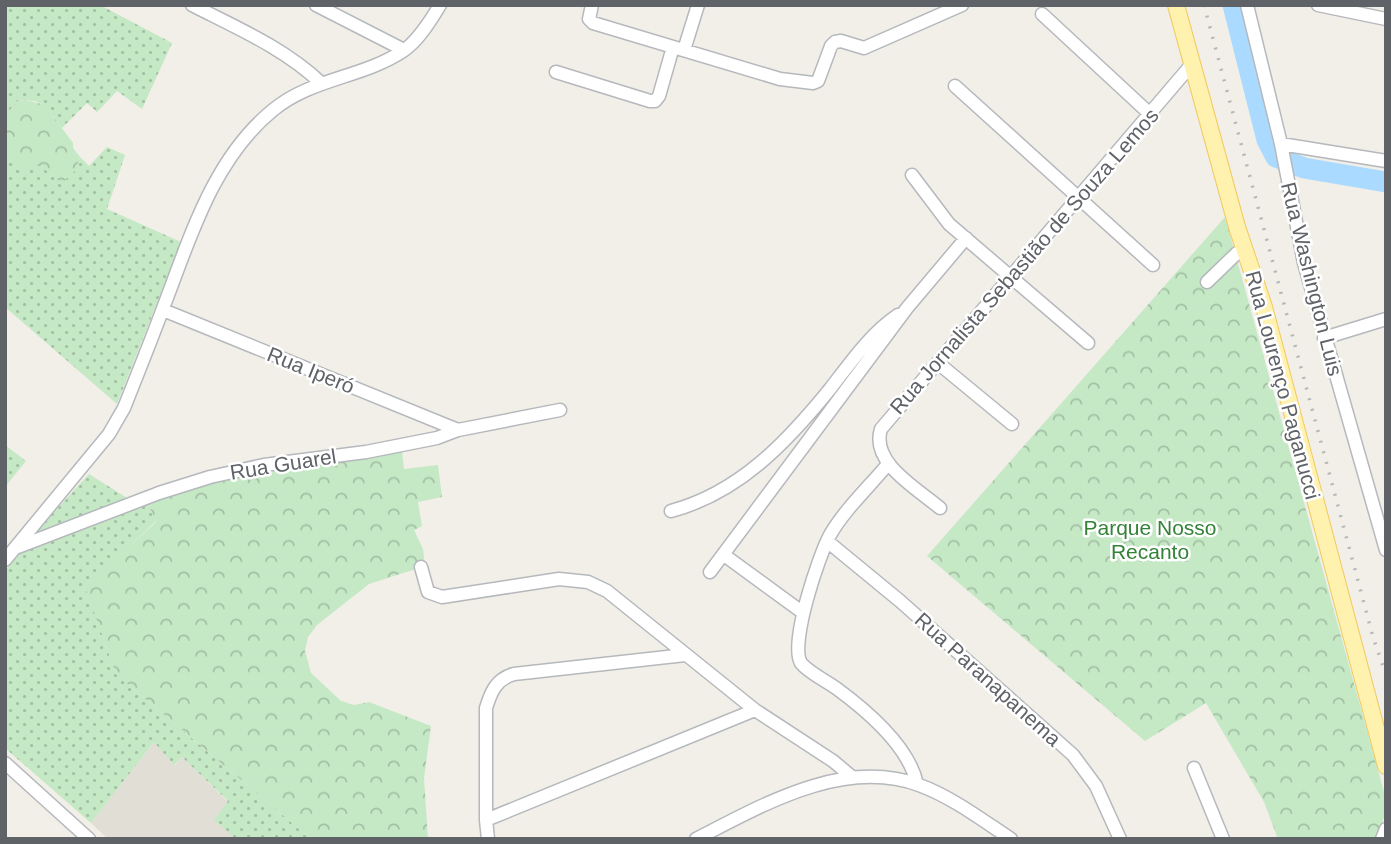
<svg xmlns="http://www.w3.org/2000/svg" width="1391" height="844" viewBox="0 0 1391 844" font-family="Helvetica,sans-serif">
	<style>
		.education { fill: #e1ded6 }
		.grass { fill: url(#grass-dots) }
		.forest { fill: url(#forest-crowns) }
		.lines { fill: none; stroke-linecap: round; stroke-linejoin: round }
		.river { stroke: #aadaff; stroke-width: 21 }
		.minor-casing { stroke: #b5b8bc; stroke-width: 15 }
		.major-casing { stroke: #f2c960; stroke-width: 18 }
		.minor { stroke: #fff; stroke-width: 12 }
		.major { stroke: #fff2af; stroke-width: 16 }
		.rail { stroke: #b6b7b8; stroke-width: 3.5; stroke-dasharray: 2 9; stroke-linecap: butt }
		.labels { text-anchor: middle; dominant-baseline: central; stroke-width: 5; stroke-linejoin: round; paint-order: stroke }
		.street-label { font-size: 21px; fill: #5f6368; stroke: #fff }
		.park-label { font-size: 21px; fill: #348238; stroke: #fff }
	</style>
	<defs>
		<pattern id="grass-dots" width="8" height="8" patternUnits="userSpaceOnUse" patternTransform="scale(1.75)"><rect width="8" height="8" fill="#c5e8c5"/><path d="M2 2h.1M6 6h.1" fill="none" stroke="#a3c0a4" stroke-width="1.8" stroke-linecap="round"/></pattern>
		<pattern id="forest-crowns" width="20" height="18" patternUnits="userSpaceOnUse" patternTransform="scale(1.75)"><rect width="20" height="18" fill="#c5e8c5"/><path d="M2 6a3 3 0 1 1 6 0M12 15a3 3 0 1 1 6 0" fill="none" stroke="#a3c0a4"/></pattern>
	</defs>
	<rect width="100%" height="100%" fill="#f1efe8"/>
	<!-- education -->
	<path class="education" d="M154,742L175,765L182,757L228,802L215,820L236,839H108L91,823Z"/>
	<!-- grass -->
	<path class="grass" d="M5,5H100L172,43L142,109L117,91L97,112L87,103L62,128C49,110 42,96 17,101L5,117Z
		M107,147L125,155L107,209L181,242L117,404L5,307V149L7,157L76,170L80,157L89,166Z
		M5,445L26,461L5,487Z
		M89,474L127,498L33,535Z
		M148,503L156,521L86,588L116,674L311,839H236L214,820L228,801L182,757L174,765L154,742L91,823L5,748V571L22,551Z"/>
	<!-- forest -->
	<path class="forest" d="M26,100L45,105L73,143V148L80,157L76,170L62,183L39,165C26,169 18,166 7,157L5,117L17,101Z
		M1225,217L1386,799V812L1376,839H1278L1264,802L1206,703L1145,741L927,556Z
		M402,451L404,469L438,465L442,497L418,502L422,526L414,530L423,549L425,566L369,584L317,625L308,637L305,651L311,673L341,701L354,705L369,702L431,726L424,778L428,839H311L116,674L85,587L156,522L148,503L257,469Z"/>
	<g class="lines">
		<!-- river -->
		<path class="river" d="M1233,5L1267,140L1276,157L1304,168L1386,182"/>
		<defs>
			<path id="minor" d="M192,5C237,28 284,48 321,83
				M316,5L404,50
				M592,5L589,19L593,23L780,79L813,83L818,81L831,46L835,42L841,41L864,48L962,5
				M1247,5L1281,144L1304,263L1386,550
				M1318,5L1386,19
				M1042,14L1150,114
				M684,50L698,5
				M556,72L650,101H655L659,96L673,47
				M955,86L1153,265
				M1281,144L1386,161
				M912,175L949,224L1088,343
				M1207,282L1237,253L1245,248
				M163,310L458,430
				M1324,338L1386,319
				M938,363L1012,424
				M888,464C869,487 845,509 830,535C819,555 789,644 801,663C809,673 825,680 836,688C866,710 909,746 917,784
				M940,508C918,489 870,463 881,429L1192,64
				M671,511C739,493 787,442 830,389C851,362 870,334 898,315
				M827,541L900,601L1073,755L1096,786L1120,839
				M18,547L159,493L210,477L264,465L366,452L437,438L458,430L560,410
				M724,555L802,612
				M5,560L109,434L124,408C138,373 152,338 165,303C191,235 214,158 273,110C312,78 362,78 403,51C418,41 431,20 440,5
				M421,567L428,592L442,597L559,579L588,582L607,591L755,710L833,761L852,777
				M710,572L907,308L966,238
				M5,763L89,839
				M1194,768L1223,839
				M486,820L755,710
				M488,839L486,820V708C491,692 496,679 514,674L685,655
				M696,839C761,806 843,757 919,785C952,797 982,820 1011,839
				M1382,839L1386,829"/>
			<path id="major" d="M1176,5L1237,227L1264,307L1386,766"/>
		</defs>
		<!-- minor casing -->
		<use href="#minor" class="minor-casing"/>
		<!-- major casing -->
		<use href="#major" class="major-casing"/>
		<!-- minor -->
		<use href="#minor" class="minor"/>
		<!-- major -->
		<use href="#major" class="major"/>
		<!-- rail -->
		<path class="rail" d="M1204,5L1373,637L1386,675"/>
	</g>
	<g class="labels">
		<!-- street labels -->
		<g class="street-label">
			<text transform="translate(1024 261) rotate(-49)">Rua Jornalista Sebastião de Souza Lemos</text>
			<text transform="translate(1312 279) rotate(76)">Rua Washington Luis</text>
			<text transform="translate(311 370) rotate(22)">Rua Iperó</text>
			<text transform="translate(1283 385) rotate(75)">Rua Lourenço Paganucci</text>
			<text transform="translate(283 464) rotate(-9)">Rua Guarel</text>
			<text transform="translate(988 679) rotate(42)">Rua Paranapanema</text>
		</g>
		<!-- park labels -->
		<g class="park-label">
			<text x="1150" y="527">Parque Nosso<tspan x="1150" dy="24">Recanto</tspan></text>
		</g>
	</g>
	<!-- border -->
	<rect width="1391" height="844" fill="none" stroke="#5f6368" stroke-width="14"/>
</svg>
